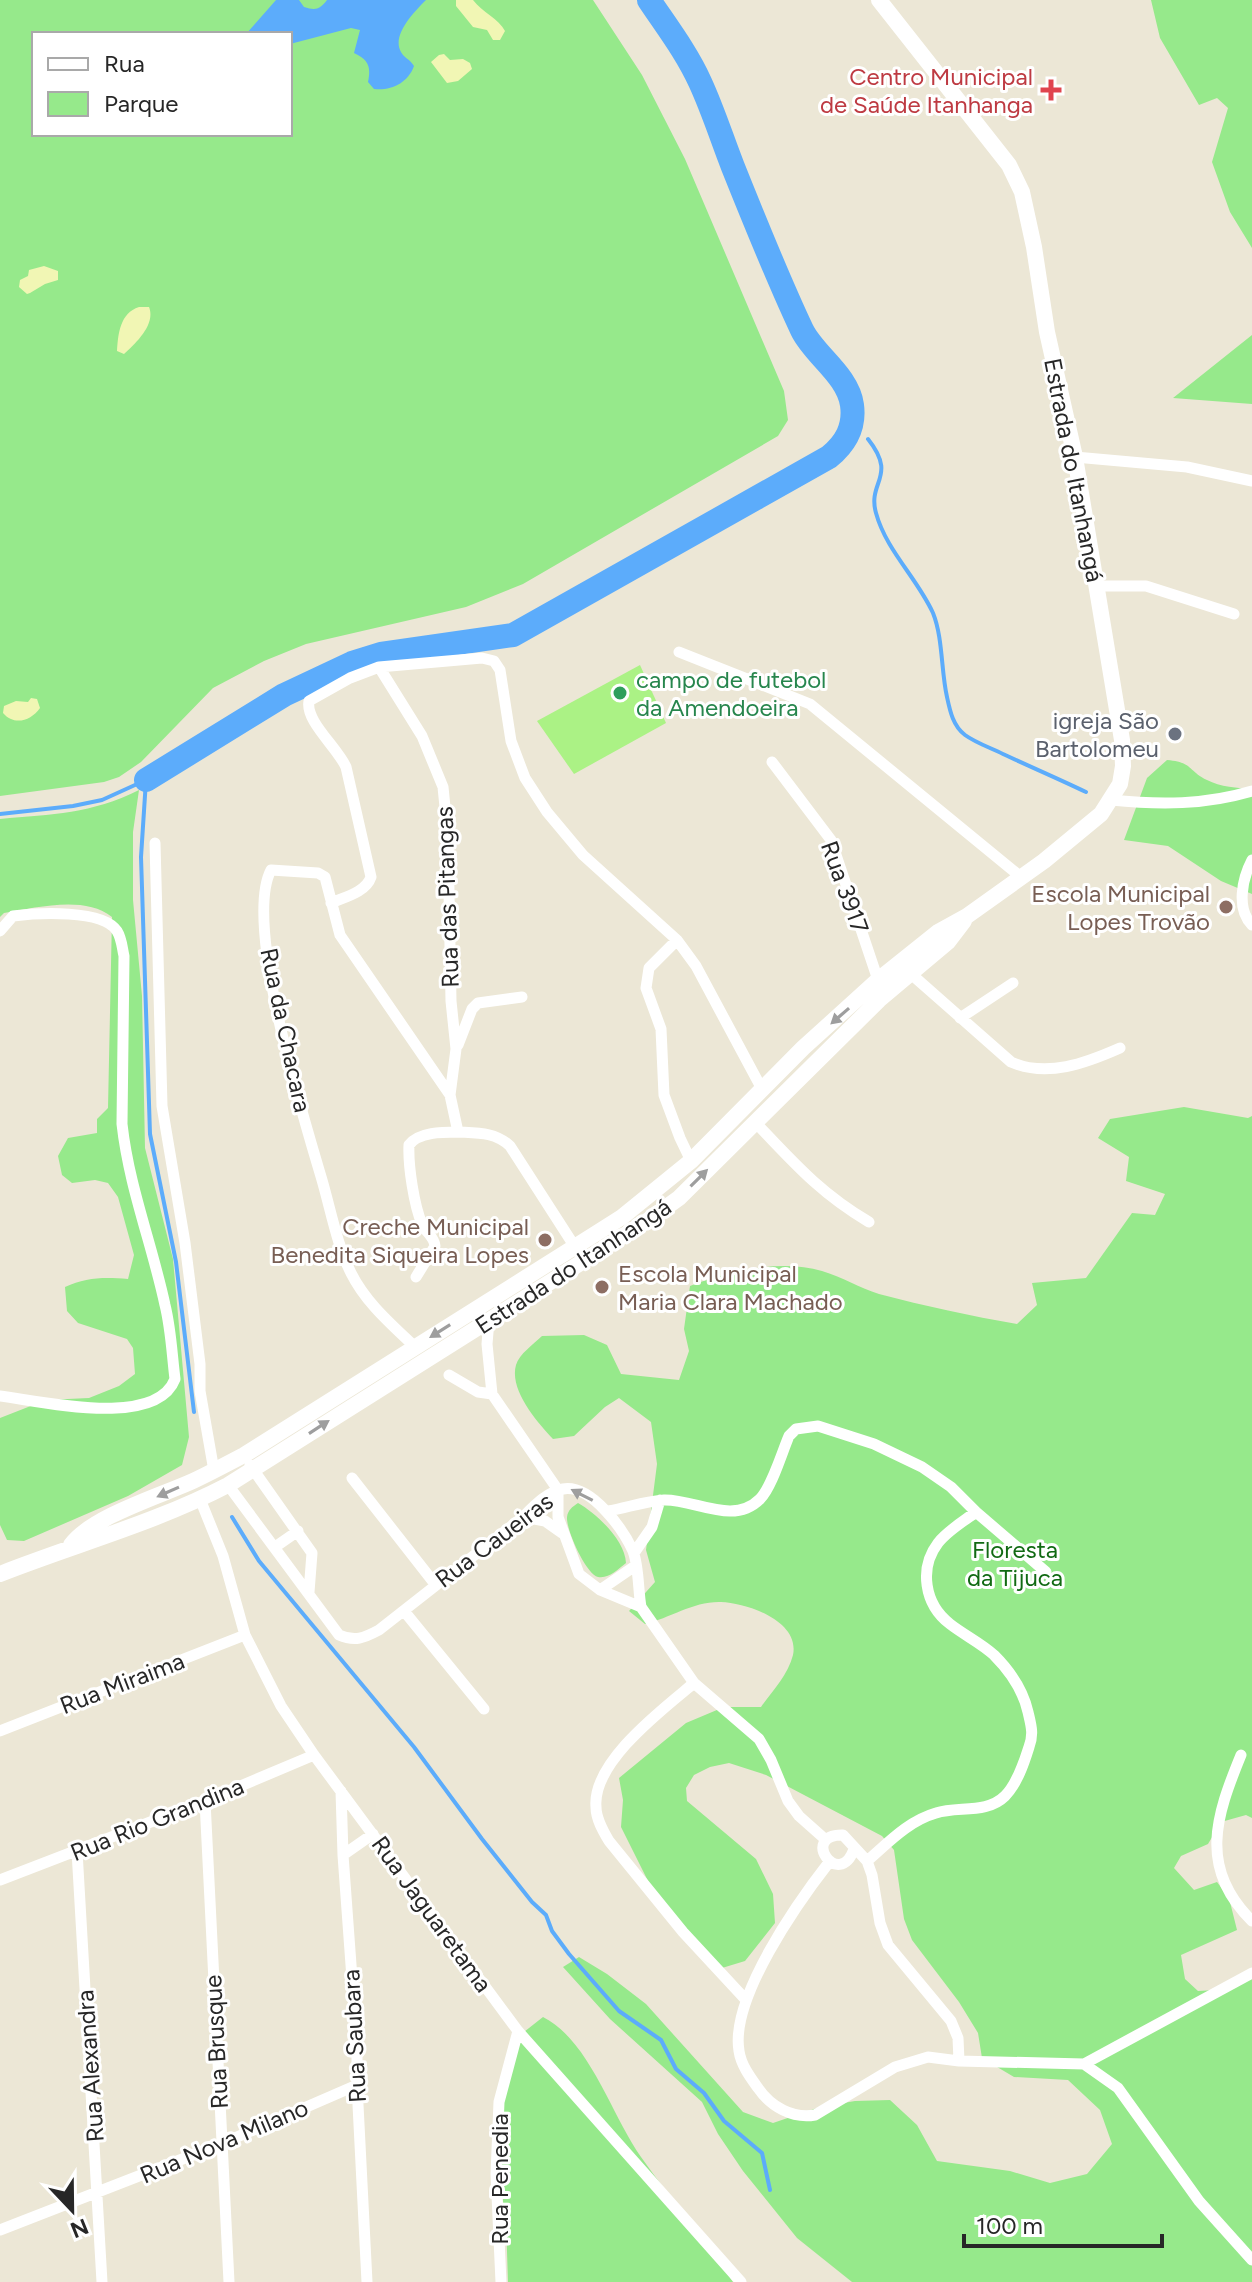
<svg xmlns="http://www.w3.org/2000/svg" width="1252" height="2282" viewBox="0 0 1252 2282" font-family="Figtree,sans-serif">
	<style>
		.green { fill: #96e98b; fill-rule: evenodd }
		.sand { fill: #f1f6b4 }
		.pitch { fill: #abf285 }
		.water { fill: #5cacfb }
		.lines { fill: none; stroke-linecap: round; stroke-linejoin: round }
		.stream { stroke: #5cacfb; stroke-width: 4 }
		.river { stroke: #5cacfb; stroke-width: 24 }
		.street { stroke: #fff; stroke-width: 11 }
		.secondary { stroke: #fff; stroke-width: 16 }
		.oneway { fill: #9e9e9e }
		.health-dot { fill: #e0444e; stroke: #fff; stroke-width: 3 }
		.leisure-dot { fill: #2e9e5b; stroke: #fff; stroke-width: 3 }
		.worship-dot { fill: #6b7280; stroke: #fff; stroke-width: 3 }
		.education-dot { fill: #8d6e63; stroke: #fff; stroke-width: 3 }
		.labels { text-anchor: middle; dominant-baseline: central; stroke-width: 6; stroke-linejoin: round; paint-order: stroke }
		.health-label { font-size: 24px; fill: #be3a42; stroke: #fff; text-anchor: end }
		.street-label { font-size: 24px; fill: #272727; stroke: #fff }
		.leisure-label { font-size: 24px; fill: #27864d; stroke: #fff; text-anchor: start }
		.worship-label { font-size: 24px; fill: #5b616d; stroke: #fff; text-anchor: end }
		.education-label { font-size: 24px; fill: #785e54; stroke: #fff; text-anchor: end }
		.park-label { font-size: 24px; fill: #116a13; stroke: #fff }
	</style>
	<rect width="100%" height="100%" fill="#ece7d6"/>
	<!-- green -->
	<path class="green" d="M0,0H593L642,75L685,159L784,391L788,420L778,436L523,584L466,607L306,644L264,661L213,688L141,762L119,777L104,782L0,796ZM34,34H290V134H34Z
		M1151,0H1252V248L1230,212L1212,162L1228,108L1217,98L1199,105L1160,38Z
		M1252,335V404L1173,398Z
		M1167,760C1193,762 1188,771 1207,780C1220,787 1238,788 1252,789V894L1221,881L1168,846L1124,840L1147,778Z
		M139,790L133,832V900L142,996L145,1148L173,1259L189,1437L182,1465L128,1496L24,1541L7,1540L0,1525V1418L46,1400L89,1398L119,1386L135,1374L133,1348L127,1339L78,1323L67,1311L65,1287C86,1277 105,1277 128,1279L134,1255L118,1197L108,1183L95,1180L72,1183L62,1175L58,1156L68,1138L97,1133V1119L108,1108L112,917C84,895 36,908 4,913L0,917V819C53,814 91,814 139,790Z
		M1184,1107L1248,1118L1252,1116V1818L1246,1815L1221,1822L1208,1844L1181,1856L1174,1868L1194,1890L1217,1882L1229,1898L1237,1930L1181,1955L1185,1979L1198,1991L1233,1989L1252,1978V2282H852L797,2238L743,2171L718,2134L702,2102L610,2019L563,1967L579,1957L607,1974L646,2004L743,2112L773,2123L820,2107L855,2101L890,2100L917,2125L937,2161L1010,2171L1050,2183L1087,2174L1112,2144L1100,2110L1068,2080L1014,2077L982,2058L978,2033L959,2002L912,1940L904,1919L894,1850L882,1836L766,1775L729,1763L710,1767L694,1775L686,1788L687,1801L756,1859L773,1894L775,1923L745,1961L722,1968L659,1903L621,1827L623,1800L619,1778L686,1723L724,1707H761C773,1690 788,1675 793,1655C800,1621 747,1603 721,1602C694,1601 670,1618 645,1624L629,1611L655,1582L646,1550L657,1464L651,1422L619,1398L605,1407L574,1436L553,1439C537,1422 509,1390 516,1365C519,1354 534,1344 542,1336L584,1335L607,1345L621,1374L679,1380L689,1351L684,1329L690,1286C729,1271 781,1259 822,1271C842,1277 860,1288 879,1294C925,1306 971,1316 1017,1324L1037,1305L1032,1283L1086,1278L1132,1213L1155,1215L1165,1194L1126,1181L1129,1157L1098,1138L1110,1119Z
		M578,1503C597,1514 625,1540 626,1563C618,1569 609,1579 598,1577C586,1574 566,1530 567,1517C568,1510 572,1507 578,1503Z
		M543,2017C589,2040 611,2114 641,2157C671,2199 704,2239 733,2282H508L506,2221L496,2156L510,2043Z"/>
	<!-- sand -->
	<path class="sand" d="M456,0H473C482,12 499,19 505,31L500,40H493L487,30L473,27L456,6Z
		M444,54L450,60L463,59L470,63L472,69L458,81L447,83L431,62L439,55Z
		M44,266L58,271V280L45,284L30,293L27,294L19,287L20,280L28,276L29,270Z
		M139,307H149C156,324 136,343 124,354L117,351C118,334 120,313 139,307Z
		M31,698L37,699L40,708C31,721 14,726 3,713L4,706L16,701L28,702Z"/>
	<!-- pitch -->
	<path class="pitch" d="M640,665L666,723L574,774L537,721Z"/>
	<!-- water -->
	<path class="water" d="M276,0H299L304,7C316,11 320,9 327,0H426C415,11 391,35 401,52C404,58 410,59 414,66C408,83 391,91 374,89L368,82C371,67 369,60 354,53L360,30L351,28L290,44V34H246Z"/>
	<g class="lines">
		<!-- stream -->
		<path class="stream" d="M868,439C898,477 867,481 876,513C886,550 917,578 933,613C943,638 941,671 947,697C950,711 953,726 965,735C976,743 991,748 1003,754C1031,767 1059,779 1086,792
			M0,814L73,806L102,800L146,780L141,857L150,1134L176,1262L194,1412
			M232,1517L259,1561L414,1747L482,1839L532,1902L546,1915L552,1931L569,1954L619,2011L661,2040L676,2069L704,2093L724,2121L762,2153L770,2190"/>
		<!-- river -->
		<path class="river" d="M146,780L284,695L352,663L381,654L513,635L829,457C846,443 855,427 852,405C848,375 814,355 802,330C777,277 755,222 733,167C722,139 713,110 700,82C687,53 667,27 649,0"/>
		<!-- street -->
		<path class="street" d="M1075,457L1187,467L1252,481
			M1096,586H1146L1234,614
			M679,652L810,704L1021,877
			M379,667L422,736L443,787L448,837L451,1001L456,1049L450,1095
			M772,762L831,840L878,980
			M1111,800C1160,805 1205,805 1252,791
			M155,843L162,1106L185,1243L200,1364V1391L214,1471
			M1252,860C1242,879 1236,909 1252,925
			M331,903C345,897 366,892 371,877L346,767C337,747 305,721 309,701L350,678L379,667L482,658L494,661L500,670L511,741L525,778L547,812L583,855L677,940L696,966L763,1091
			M0,931L13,916C37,913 103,909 117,931C122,939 122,948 124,956L122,1124C129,1187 152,1244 165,1305C171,1329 172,1355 175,1379C156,1429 41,1401 0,1396
			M677,940L649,968L646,988L661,1029L664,1095L680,1138L691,1161
			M910,973L1011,1062C1047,1078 1086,1063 1120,1048
			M960,1018L1013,983
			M458,1045L472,1009L478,1003L522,997
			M755,1122C794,1163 820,1193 869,1222
			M416,1277L435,1246C434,1236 426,1233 422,1224C414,1205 408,1166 409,1145C418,1132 443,1132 458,1132
			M489,1320L487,1344L492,1394
			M415,1347C391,1324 366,1303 351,1273C337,1245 331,1211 322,1180C304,1119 243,923 271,870L318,873L325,877L340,935L450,1095L458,1132C478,1133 495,1132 510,1146L575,1247
			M449,1375L478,1392L492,1394L558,1490V1517L579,1574L600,1590L641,1607L694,1683L759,1739L771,1760L788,1801L799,1816L826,1840
			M250,1465L312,1553L309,1592
			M352,1478L435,1584
			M228,1485L339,1635C355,1642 364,1638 379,1630L523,1517C534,1506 547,1492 563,1489C591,1484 623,1529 633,1551C639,1567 638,1590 641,1607
			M200,1499L223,1556L245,1635L281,1706L314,1755L518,2031L741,2282
			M608,1511C626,1508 646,1501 664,1500C695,1499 733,1526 760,1499C772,1487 782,1452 789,1436L796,1429L818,1426L874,1444L922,1467L951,1487L976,1512L1046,1572
			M523,1517L545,1521L562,1533
			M275,1547L298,1531
			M634,1553L652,1527L660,1500
			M600,1590L635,1566
			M404,1611L484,1709
			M694,1683C663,1709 592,1762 596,1807C596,1819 603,1831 609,1841L683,1932L746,2000
			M0,1731L245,1635
			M1241,1755C1216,1816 1198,1868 1252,1921
			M341,1791L343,1855L357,2047V2085L367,2282
			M205,1801L229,2282
			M854,1849C839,1891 799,1834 843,1835L867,1861L872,1875L880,1923L888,1945L951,2021L958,2038L959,2061
			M77,1851L102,2282
			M343,1855L373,1834
			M830,1861C798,1902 730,1998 739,2051C741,2065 750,2077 758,2088C771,2107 793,2119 815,2115L895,2067L928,2057L959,2061L1084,2064L1118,2088L1199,2201L1252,2260
			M867,1861C888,1843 908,1821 936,1813C958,1806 987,1814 1005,1796C1017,1784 1024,1763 1029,1747C1034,1734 1031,1725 1028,1712C1023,1690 1010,1671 994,1655C981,1643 964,1635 950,1624C924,1604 919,1568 938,1543C947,1531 964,1521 976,1512
			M0,1880L205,1801L314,1755
			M1084,2064L1252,1973
			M0,2230L221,2144L357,2085
			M501,2282L496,2174L499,2102L518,2031"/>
		<!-- secondary -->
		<path class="secondary" d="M71,1545C91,1517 160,1496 193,1481C210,1473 227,1464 244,1455L592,1236L622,1217L691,1161L803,1048L878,980L938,932L967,916L1044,861L1101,814L1120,784L1123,766L1122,740L1075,457L1047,332L1034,247L1022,192L1009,165L879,0
			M0,1574C76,1544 155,1523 228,1485L647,1221L679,1198L879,1000L948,942L964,921"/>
	</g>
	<!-- one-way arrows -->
	<defs><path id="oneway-solid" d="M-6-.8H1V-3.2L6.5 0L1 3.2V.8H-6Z" transform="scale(2)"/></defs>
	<g class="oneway">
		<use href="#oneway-solid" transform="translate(840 1016) rotate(139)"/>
		<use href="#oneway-solid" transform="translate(699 1178) rotate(-45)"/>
		<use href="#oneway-solid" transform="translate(440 1331) rotate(148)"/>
		<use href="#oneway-solid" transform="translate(319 1427) rotate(-33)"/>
		<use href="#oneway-solid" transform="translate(168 1492) rotate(156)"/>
		<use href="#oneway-solid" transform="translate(582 1495) rotate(-153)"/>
	</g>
	<!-- markers -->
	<path class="health-dot" d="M1047 78h8v8h8v8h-8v8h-8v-8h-8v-8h8z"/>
	<circle class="leisure-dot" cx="620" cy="693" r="8"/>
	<circle class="worship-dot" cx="1175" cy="734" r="8"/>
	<g class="education-dot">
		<circle cx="1226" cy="907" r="8"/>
		<circle cx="545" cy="1240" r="8"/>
		<circle cx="602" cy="1287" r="8"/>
	</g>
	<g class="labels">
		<!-- health labels -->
		<g class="health-label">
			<text x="1033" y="76">Centro Municipal<tspan x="1033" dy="28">de Saúde Itanhanga</tspan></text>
		</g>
		<!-- street labels -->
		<g class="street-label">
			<text transform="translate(1074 470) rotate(79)">Estrada do Itanhangá</text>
			<text transform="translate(845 887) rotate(70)">Rua 3917</text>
			<text transform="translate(447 897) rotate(-92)">Rua das Pitangas</text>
			<text transform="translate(286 1030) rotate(78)">Rua da Chacara</text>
			<text transform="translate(573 1266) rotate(-33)">Estrada do Itanhangá</text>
			<text transform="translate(494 1540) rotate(-37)">Rua Caueiras</text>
			<text transform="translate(122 1683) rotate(-21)">Rua Miraima</text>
			<text transform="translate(157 1819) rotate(-22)">Rua Rio Grandina</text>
			<text transform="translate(432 1914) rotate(54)">Rua Jaguaretama</text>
			<text transform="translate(354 2036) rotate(-93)">Rua Saubara</text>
			<text transform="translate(216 2042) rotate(-93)">Rua Brusque</text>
			<text transform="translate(90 2066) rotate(-94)">Rua Alexandra</text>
			<text transform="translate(224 2141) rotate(-23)">Rua Nova Milano</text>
			<text transform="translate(499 2179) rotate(-90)">Rua Penedia</text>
		</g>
		<!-- leisure labels -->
		<g class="leisure-label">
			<text x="636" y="679">campo de futebol<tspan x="636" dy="28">da Amendoeira</tspan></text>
		</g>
		<!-- worship labels -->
		<g class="worship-label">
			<text x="1159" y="720">igreja São<tspan x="1159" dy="28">Bartolomeu</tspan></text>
		</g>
		<!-- education labels -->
		<g class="education-label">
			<text x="1210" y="893">Escola Municipal<tspan x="1210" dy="28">Lopes Trovão</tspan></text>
			<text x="529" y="1226">Creche Municipal<tspan x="529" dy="28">Benedita Siqueira Lopes</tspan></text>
			<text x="618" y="1273" text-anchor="start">Escola Municipal<tspan x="618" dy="28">Maria Clara Machado</tspan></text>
		</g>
		<!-- park labels -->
		<g class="park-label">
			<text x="1015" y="1549">Floresta<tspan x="1015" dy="28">da Tijuca</tspan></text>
		</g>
	</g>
	<!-- legend -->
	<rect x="32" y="32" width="260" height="104" fill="#ffffff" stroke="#a9a9a9" stroke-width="2"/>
	<rect x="48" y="58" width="40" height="12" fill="#ffffff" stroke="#a9a9a9" stroke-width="2"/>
	<text x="104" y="72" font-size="24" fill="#272727">Rua</text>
	<rect x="48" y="92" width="40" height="24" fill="#96e98b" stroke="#a9a9a9" stroke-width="2"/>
	<text x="104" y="112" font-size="24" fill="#272727">Parque</text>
	<!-- north arrow -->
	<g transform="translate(72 2210) rotate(158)" stroke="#ffffff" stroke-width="6" paint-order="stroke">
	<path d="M0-6L14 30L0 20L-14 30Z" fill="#272727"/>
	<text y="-12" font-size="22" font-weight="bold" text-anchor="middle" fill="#272727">N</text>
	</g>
	<!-- scale -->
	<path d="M964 2234v12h198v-12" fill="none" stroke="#272727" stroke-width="4"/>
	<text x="976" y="2234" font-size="24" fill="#272727" stroke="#ffffff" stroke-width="6" paint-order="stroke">100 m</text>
</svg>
